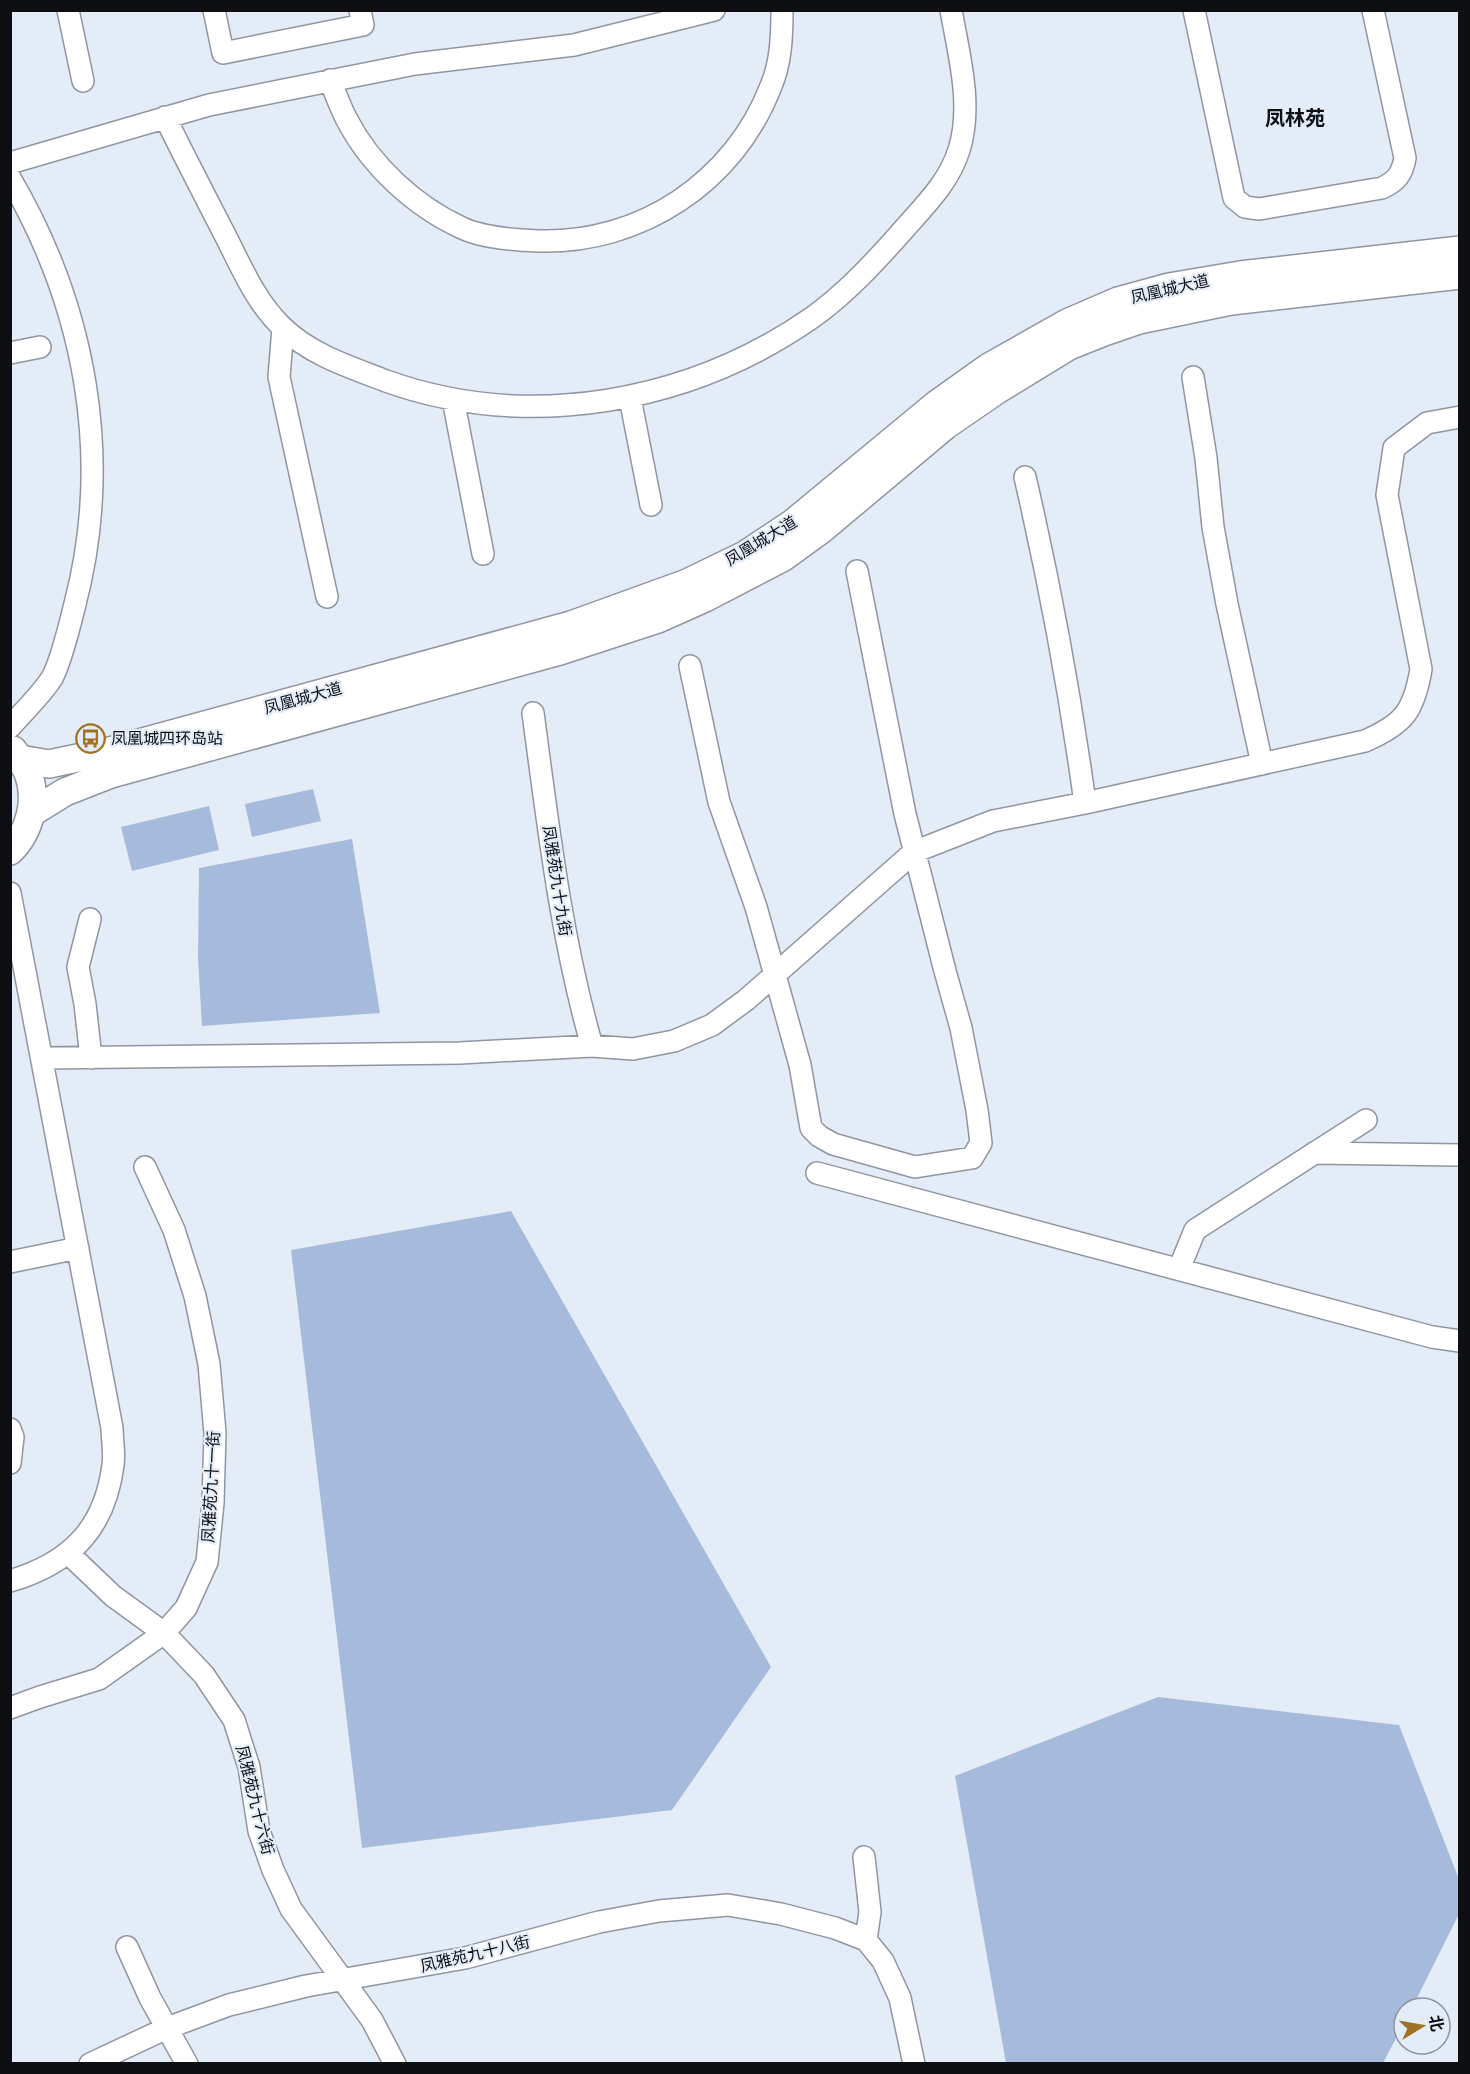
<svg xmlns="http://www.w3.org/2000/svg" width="1470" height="2074" viewBox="0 0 1470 2074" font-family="'DM Sans','Noto Sans SC',sans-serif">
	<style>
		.green { fill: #a6bbdb }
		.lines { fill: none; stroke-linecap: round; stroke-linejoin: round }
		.minor-casing { stroke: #8f96a1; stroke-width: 24 }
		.major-casing { stroke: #8f96a1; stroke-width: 30 }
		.minor { stroke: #fff; stroke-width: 21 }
		.major { stroke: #fff; stroke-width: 27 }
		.labels { text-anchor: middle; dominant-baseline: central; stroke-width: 4.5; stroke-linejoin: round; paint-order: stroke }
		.street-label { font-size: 16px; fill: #0d0f13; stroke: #e4ecf7 }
		.poi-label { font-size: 16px; fill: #0d0f13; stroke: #e4ecf7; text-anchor: start }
		.quarter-label { font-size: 20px; font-weight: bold; fill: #0d0f13; stroke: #e4ecf7 }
	</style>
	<rect width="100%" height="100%" fill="#e4ecf7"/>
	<!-- green -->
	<path class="green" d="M313,789L321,821L252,837L245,804Z
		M209,806L219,850L132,871L121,827Z
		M352,839L380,1013L202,1026L198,959L199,868Z
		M511,1211L771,1667L672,1810L362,1848L291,1250Z
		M1158,1697L1399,1725L1460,1882L1459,1914L1412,2008H1404V2023L1383,2063H1006L955,1776Z"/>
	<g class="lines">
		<defs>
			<path id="minor" d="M68,10L83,81
				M214,10L223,53L363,25L360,10
				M1194,10L1234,198L1245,207L1259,209L1382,188C1397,181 1402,174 1405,158L1373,10
				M330,80C335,93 340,106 346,118C370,165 414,206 462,228C483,238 515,240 538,241C641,244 734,182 771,86C781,63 782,36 782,10
				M165,117C184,156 204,194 224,233C241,266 255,301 282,327C311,355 350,367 386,381C529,432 690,403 813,317C845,294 872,265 898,236C921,209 948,185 959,150C973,105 959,56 951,10
				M10,163L209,105L415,64L574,45L714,10
				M10,178C86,308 113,458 75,604C70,624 61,662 52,678C41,695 24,711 10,727
				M283,328L279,377L327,597
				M10,353L40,347
				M1193,377L1206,458L1213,527L1227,604L1262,764
				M630,398L651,505
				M453,399L483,554
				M1025,477C1050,585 1070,693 1085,803
				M690,666L719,802L756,907L800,1065L811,1128L819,1136L833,1144L915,1167L972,1158L981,1143L977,1110L961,1028L945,971L905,814L857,571
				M533,713C548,825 561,938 592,1046
				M10,893L112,1428C112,1440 115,1453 113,1465C105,1528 71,1563 10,1581
				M90,919L78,967L85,1004L91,1058
				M42,1058L460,1053L592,1046L633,1049L674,1041L712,1025L746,1000L914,852L993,821L1085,803L1365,741C1404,724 1414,711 1421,669L1387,495L1394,448L1427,423L1460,417
				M1314,1153L1460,1155
				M817,1173L1432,1337L1460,1341
				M10,1262L78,1248
				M1179,1269L1195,1230L1366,1120
				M10,1429L13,1437L10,1463
				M69,1554L113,1596L164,1633L204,1675L234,1720L249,1767L259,1831L273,1870L291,1909L372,2020L395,2064
				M10,1708L40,1697L99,1679L164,1633L186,1608L207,1562L213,1503L215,1433L209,1364L195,1296L174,1230L145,1167
				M864,1857L870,1912L866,1940
				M127,1947L150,1998L187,2064
				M90,2064L167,2028L229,2005L306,1986L465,1958L599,1922L659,1911L728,1905L781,1914L835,1928L866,1940L883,1961L900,1998L914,2064"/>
			<path id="major" d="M20,759L49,764L106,752L571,625L687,583L745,555L793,523L937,404L989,367L1067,323L1118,301L1169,287L1240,275L1460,250
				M31,813L65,792L111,774L560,651L658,619L705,598L782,558L822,529L946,425L997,390L1069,346L1104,332L1139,320L1231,301L1460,275
				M10,851C30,832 38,800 28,773C25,765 18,757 13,750"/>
		</defs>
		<!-- minor casing -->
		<use href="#minor" class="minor-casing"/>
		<!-- major casing -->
		<use href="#major" class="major-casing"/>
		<!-- minor -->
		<use href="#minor" class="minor"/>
		<!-- major -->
		<use href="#major" class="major"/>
	</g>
	<!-- icons -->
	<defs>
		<symbol id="bus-ring" viewBox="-11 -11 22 22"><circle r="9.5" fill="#e4ecf7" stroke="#9f7323" stroke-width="1.5"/><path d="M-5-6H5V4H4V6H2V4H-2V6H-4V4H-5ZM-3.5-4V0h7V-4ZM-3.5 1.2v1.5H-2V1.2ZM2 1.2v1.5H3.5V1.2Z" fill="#9f7323"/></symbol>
	</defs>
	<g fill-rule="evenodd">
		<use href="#bus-ring" x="74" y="722" width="33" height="33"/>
	</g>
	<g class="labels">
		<!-- street labels -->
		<g class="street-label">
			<text transform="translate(1170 289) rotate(-13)">凤凰城大道</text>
			<text transform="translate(761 541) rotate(-31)">凤凰城大道</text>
			<text transform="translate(303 698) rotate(-15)">凤凰城大道</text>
			<text transform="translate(557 881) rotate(81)">凤雅苑九十九街</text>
			<text transform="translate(211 1487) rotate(-87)">凤雅苑九十一街</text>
			<text transform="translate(255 1800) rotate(76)">凤雅苑九十六街</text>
			<text transform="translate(475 1954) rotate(-13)">凤雅苑九十八街</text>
		</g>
		<!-- poi labels -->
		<g class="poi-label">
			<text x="111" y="738">凤凰城四环岛站</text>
		</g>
		<!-- quarter labels -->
		<g class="quarter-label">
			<text x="1295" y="118">凤林苑</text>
		</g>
	</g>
	<!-- border -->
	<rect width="1470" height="2074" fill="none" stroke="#0d0f13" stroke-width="24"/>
	<!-- north arrow -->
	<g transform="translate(1422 2026) rotate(79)"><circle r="28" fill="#e4ecf7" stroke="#8e949c" stroke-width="1.5"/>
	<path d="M0-4.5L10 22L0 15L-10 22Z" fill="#9f7323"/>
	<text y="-9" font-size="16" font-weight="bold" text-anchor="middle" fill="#0d0f13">北</text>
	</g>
</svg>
